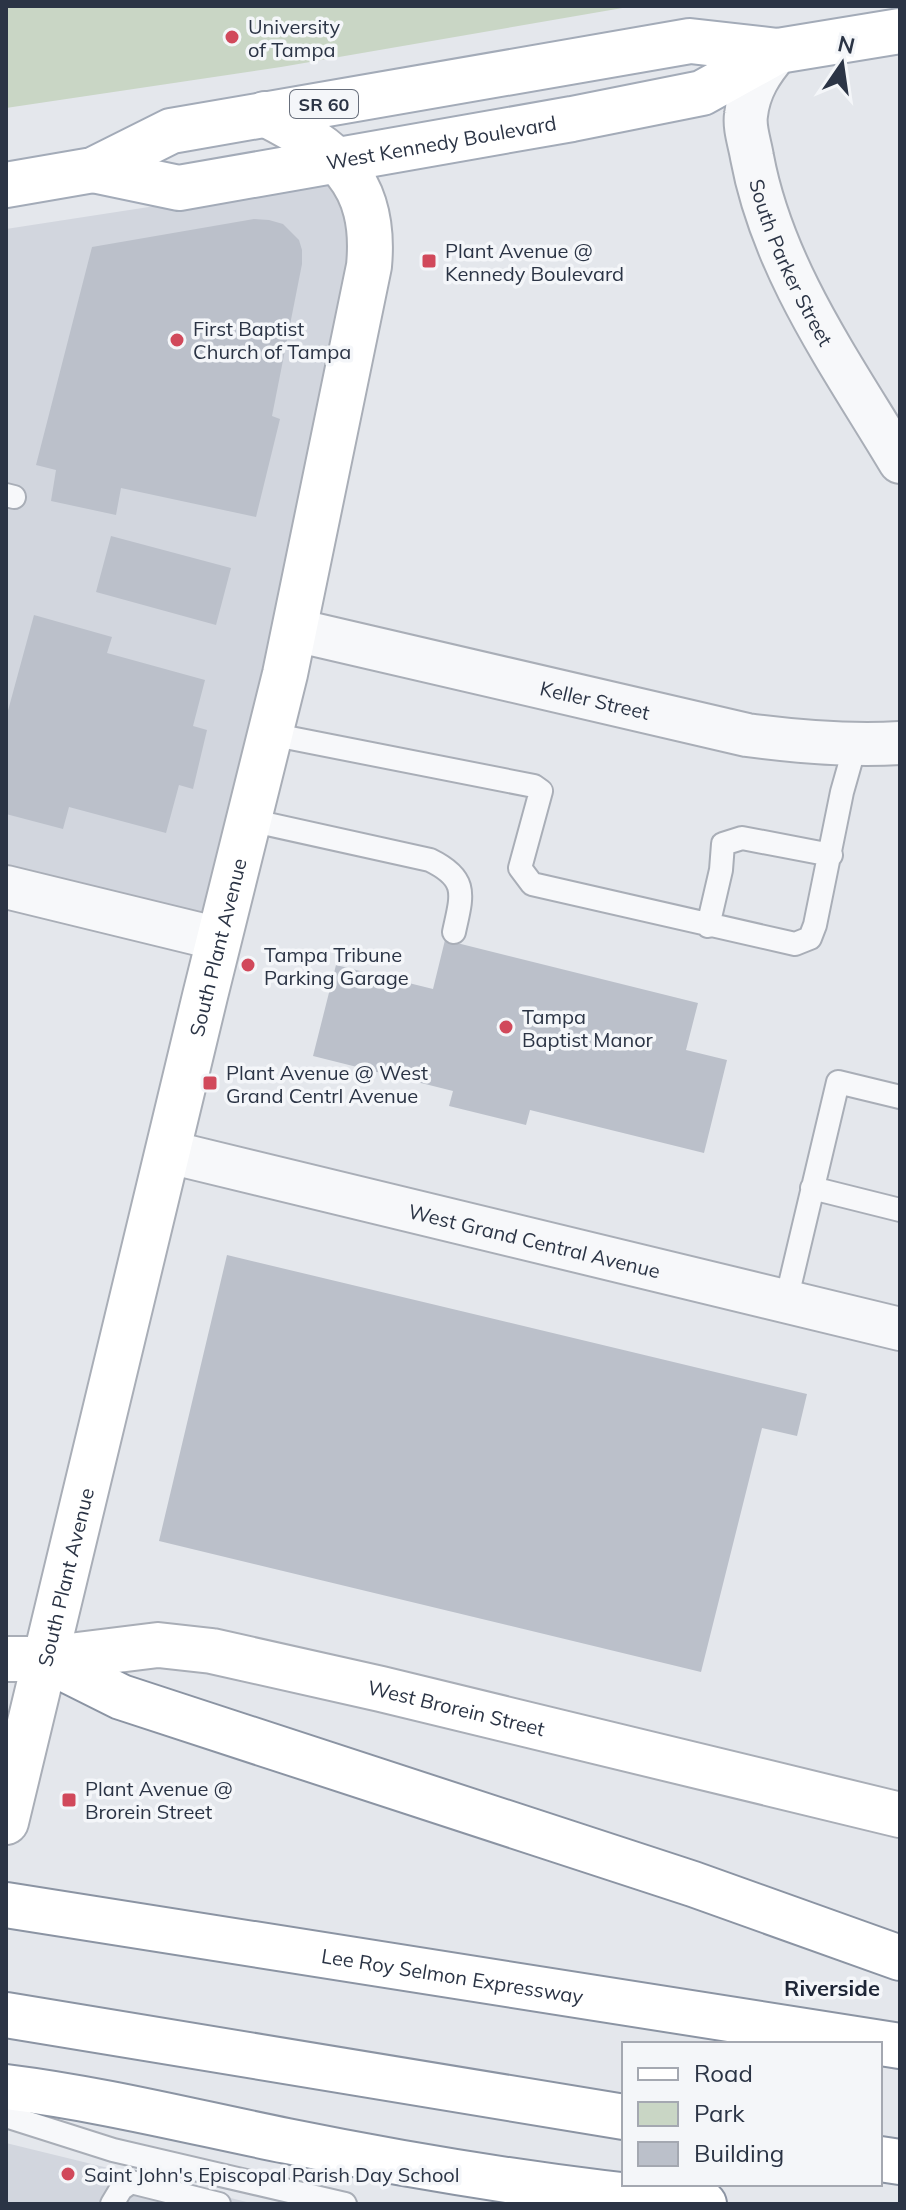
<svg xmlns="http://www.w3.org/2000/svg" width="906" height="2210" viewBox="0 0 906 2210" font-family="Mulish,sans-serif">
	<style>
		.built { fill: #d2d6de }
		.green { fill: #c9d6c5 }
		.building { fill: #bbc0ca }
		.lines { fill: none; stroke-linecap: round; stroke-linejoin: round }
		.lane-casing { stroke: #a9aeb7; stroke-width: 26 }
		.street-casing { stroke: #a9aeb7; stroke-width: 46 }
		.secondary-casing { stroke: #a9aeb7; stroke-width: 48 }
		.primary-casing { stroke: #a3abb8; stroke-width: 48 }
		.highway-casing { stroke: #8b94a3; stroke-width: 48 }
		.lane { stroke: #f7f8fa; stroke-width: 22 }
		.street { stroke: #f7f8fa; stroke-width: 42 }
		.secondary { stroke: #fff; stroke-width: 44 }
		.primary { stroke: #fff; stroke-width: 44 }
		.highway { stroke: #fff; stroke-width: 44 }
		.poi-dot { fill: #d1495b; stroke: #f4f6f9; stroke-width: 3 }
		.labels { text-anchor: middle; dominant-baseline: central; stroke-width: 7; stroke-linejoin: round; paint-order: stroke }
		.shield { fill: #f4f6f9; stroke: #676e7b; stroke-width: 2 }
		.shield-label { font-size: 18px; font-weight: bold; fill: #2b3445 }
		.poi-label { font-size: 20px; fill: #2b3445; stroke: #f4f6f9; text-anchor: start }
		.street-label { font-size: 20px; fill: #2b3445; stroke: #f4f6f9 }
		.neighbourhood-label { font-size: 22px; font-weight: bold; fill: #1d2536; stroke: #f4f6f9 }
	</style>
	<rect width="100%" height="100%" fill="#e4e7ec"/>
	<!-- built -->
	<path class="built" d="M376,172L366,254L212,925L6,874V229Z
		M6,2143L255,2204H6Z"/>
	<!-- green -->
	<path class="green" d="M6,6H634L281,67L6,108Z"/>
	<!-- building -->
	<path class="building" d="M254,219L269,220L283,224L299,240L302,250V264L272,416L280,419L256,517L121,488L116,515L51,501L56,470L36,465L92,247Z
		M111,536L231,568L216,625L96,592Z
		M34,615L112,637L107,653L205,680L193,726L207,730L193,789L179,785L166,833L69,807L63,829L6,814V718Z
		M445,940L698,1003L686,1050L727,1060L704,1153L530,1110L526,1125L449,1106L453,1091L313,1056L336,965L433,989Z
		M227,1255L807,1394L797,1436L762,1428L701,1672L159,1541Z"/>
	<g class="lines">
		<defs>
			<path id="lane" d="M6,495L14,497
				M270,734L534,786L541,791L520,868L532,884L795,944L810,938L815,925L842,792L855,746
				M249,820L430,860C469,879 462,895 454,932
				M708,926L721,870L723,844L742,838L831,855
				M812,1188L900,1210
				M786,1301L838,1082L900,1097
				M6,2116L113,2150L345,2204
				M112,2204L121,2189L131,2182L219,2204"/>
			<g id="street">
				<path id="s1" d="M778,51C761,71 749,89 746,115C744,128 750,144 752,157C773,270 842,365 900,462"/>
				<path id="s2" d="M295,630L747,735C799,742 848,746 900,743"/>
				<path d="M6,887L219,939"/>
				<path id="s3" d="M169,1152L900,1329"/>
			</g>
			<g id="secondary">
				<path id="s4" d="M6,1659H45L158,1645L212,1651L381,1689L900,1815"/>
				<path id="s5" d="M6,1822L205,996L285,674L369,266C377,180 335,150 265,114"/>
			</g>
			<g id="primary">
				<path id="s6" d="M93,170L179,188L572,119L702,93L778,51"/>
				<path d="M6,185L93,170L171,131L690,41L778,51L900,31"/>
			</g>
			<g id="highway">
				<path d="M45,1659L121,1697L693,1884L900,1958"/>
				<path id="s7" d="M6,1905L900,2046"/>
				<path d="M6,2015L624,2117"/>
				<path d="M6,2087C102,2099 193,2122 287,2141C425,2169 564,2191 704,2204"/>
				<path d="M880,2159L900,2162"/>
			</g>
		</defs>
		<!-- lane casing -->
		<use href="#lane" class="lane-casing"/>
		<!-- street casing -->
		<use href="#street" class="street-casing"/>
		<!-- secondary casing -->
		<use href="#secondary" class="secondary-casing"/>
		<!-- primary casing -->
		<use href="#primary" class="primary-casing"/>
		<!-- highway casing -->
		<use href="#highway" class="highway-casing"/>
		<!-- lane -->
		<use href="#lane" class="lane"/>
		<!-- street -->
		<use href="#street" class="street"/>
		<!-- secondary -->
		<use href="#secondary" class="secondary"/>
		<!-- primary -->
		<use href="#primary" class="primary"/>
		<!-- highway -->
		<use href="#highway" class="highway"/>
	</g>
	<!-- markers -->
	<g class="poi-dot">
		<circle cx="232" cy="37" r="8"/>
		<rect x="421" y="253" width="16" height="16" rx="4"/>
		<circle cx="177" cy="340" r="8"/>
		<circle cx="248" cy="965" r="8"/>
		<circle cx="506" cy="1027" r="8"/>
		<rect x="202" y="1075" width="16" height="16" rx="4"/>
		<rect x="61" y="1792" width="16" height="16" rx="4"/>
		<circle cx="68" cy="2174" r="8"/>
	</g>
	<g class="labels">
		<!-- shield labels -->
		<rect class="shield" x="290" y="90" width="68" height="28" rx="6"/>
		<g class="shield-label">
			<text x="324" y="104">SR 60</text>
		</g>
		<!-- poi labels -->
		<g class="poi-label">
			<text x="248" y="26">University<tspan x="248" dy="23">of Tampa</tspan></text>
			<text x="445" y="250">Plant Avenue @<tspan x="445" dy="23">Kennedy Boulevard</tspan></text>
			<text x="193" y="328">First Baptist<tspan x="193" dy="23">Church of Tampa</tspan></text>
			<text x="264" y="954">Tampa Tribune<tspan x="264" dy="23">Parking Garage</tspan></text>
			<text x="522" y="1016">Tampa<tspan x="522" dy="23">Baptist Manor</tspan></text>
			<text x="226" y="1072">Plant Avenue @ West<tspan x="226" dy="23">Grand Centrl Avenue</tspan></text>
			<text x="85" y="1788">Plant Avenue @<tspan x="85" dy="23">Brorein Street</tspan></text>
			<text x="84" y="2174">Saint John's Episcopal Parish Day School</text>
		</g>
		<!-- street labels -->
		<g class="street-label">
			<text stroke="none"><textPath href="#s6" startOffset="354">West Kennedy Boulevard</textPath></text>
			<text stroke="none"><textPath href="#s1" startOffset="228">South Parker Street</textPath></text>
			<text stroke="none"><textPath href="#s2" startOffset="308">Keller Street</textPath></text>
			<text stroke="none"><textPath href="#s5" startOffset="900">South Plant Avenue</textPath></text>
			<text stroke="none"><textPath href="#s3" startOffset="376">West Grand Central Avenue</textPath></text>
			<text stroke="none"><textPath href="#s5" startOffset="252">South Plant Avenue</textPath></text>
			<text stroke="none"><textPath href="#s4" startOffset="458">West Brorein Street</textPath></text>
			<text stroke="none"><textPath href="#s7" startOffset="452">Lee Roy Selmon Expressway</textPath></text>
		</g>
		<!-- neighbourhood labels -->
		<g class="neighbourhood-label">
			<text x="832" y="1988">Riverside</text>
		</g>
	</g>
	<!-- border -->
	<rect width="906" height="2210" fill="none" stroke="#2b3445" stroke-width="16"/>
	<!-- legend -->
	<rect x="622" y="2042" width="260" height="144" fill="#f4f6f9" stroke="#a4a8b1" stroke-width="2"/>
	<rect x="638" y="2068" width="40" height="12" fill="#ffffff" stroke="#a4a8b1" stroke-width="2"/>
	<text x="694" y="2082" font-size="24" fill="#2b3445">Road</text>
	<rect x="638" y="2102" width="40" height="24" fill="#c9d6c5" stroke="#a4a8b1" stroke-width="2"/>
	<text x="694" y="2122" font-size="24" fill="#2b3445">Park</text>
	<rect x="638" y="2142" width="40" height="24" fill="#bbc0ca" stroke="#a4a8b1" stroke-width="2"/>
	<text x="694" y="2162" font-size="24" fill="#2b3445">Building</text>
	<!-- north arrow -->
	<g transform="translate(842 64) rotate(13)" stroke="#f4f6f9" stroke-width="6" paint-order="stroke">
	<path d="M0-6L14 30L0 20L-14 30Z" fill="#2b3445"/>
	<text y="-12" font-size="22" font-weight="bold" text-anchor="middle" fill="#2b3445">N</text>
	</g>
</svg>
